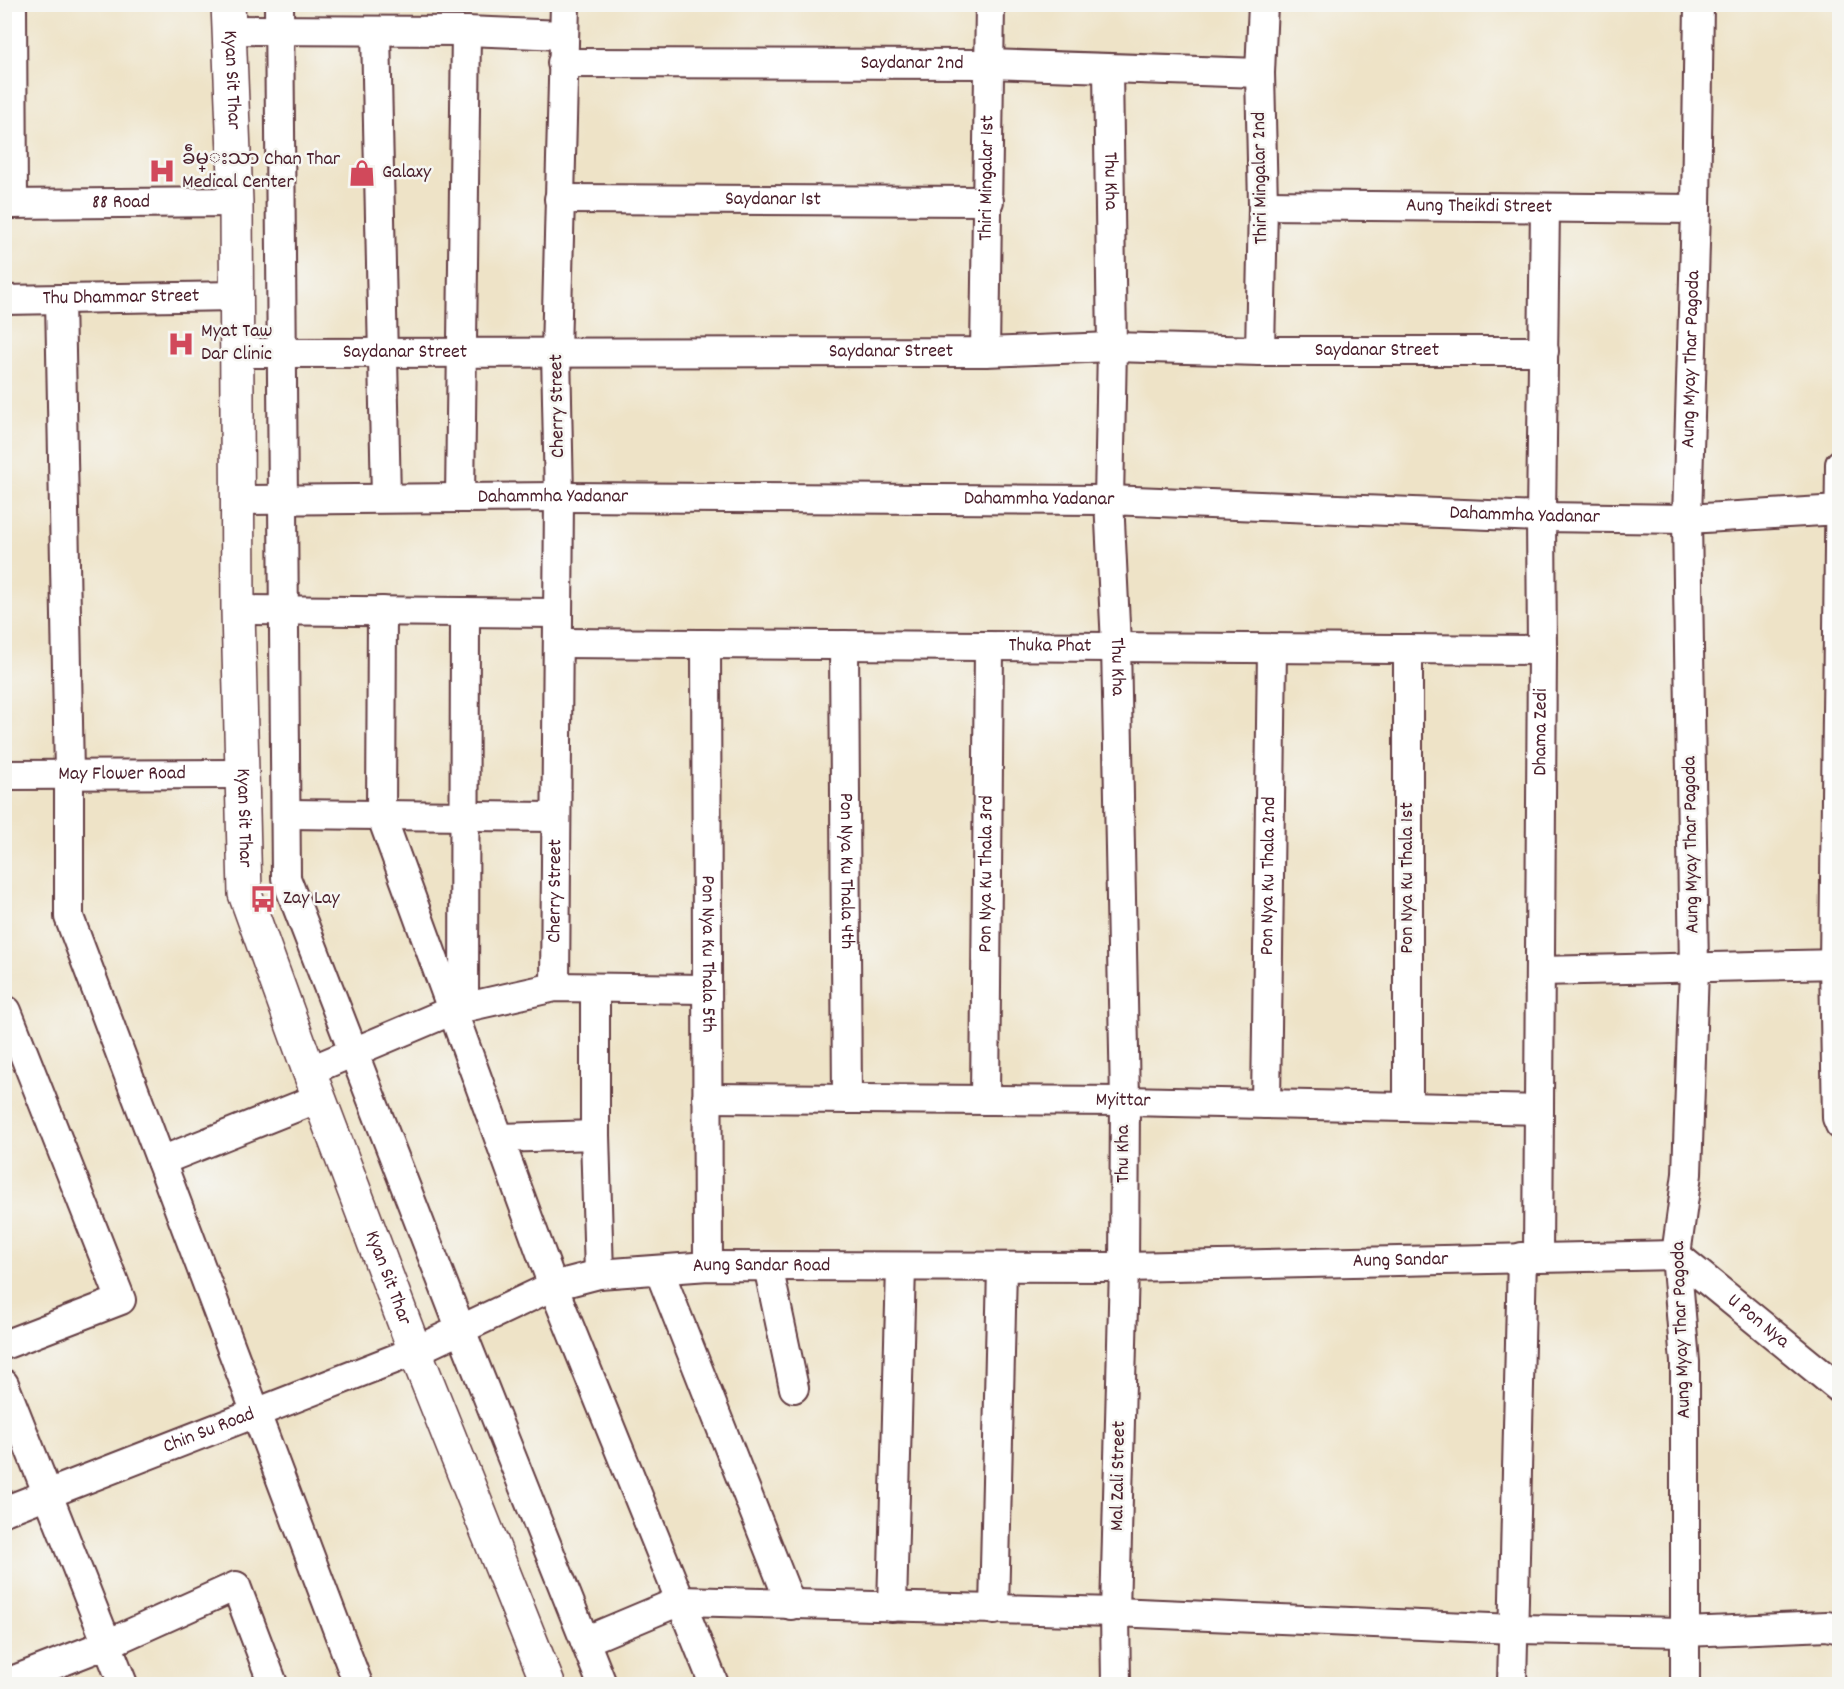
<svg xmlns="http://www.w3.org/2000/svg" width="1844" height="1689" viewBox="0 0 1844 1689" font-family="Dekko,'Noto Sans Myanmar',sans-serif">
	<style>
		.lines { fill: none; stroke-linecap: round; stroke-linejoin: round }
		.minor-casing { stroke: #633c42; stroke-width: 32 }
		.major-casing { stroke: #633c42; stroke-width: 36 }
		.minor { stroke: #fff; stroke-width: 28 }
		.major { stroke: #fff; stroke-width: 33 }
		.labels { text-anchor: middle; dominant-baseline: central; stroke-width: 5; stroke-linejoin: round; paint-order: stroke }
		.street-label { font-size: 20px; fill: #4a1f2b; stroke: #f6f6f2 }
		.poi-label { font-size: 20px; fill: #4a1f2b; stroke: #f6f6f2; text-anchor: start }
	</style>
	<rect width="100%" height="100%" fill="#f6f6f2"/>
	<filter id="ink" filterUnits="userSpaceOnUse"><feTurbulence type="fractalNoise" baseFrequency=".0167" numOctaves="2"/><feDisplacementMap in="SourceGraphic" scale="12" xChannelSelector="R" yChannelSelector="G"/><feConvolveMatrix kernelMatrix="1 2 1 2 8 2 1 2 1" color-interpolation-filters="sRGB"/></filter>
	<filter id="wash" filterUnits="userSpaceOnUse"><feTurbulence type="fractalNoise" baseFrequency=".008" numOctaves="4" result="noise"/><feDisplacementMap in="SourceGraphic" scale="24" xChannelSelector="R" yChannelSelector="G"/><feGaussianBlur stdDeviation="1.35" result="paint"/><feColorMatrix in="noise" values="0 0 0 0 0 0 0 0 0 0 0 0 0 0 0 0 0 1.4 0 .05"/><feComposite in="paint" operator="in"/></filter>
	<g filter="url(#wash)">
		<rect width="100%" height="100%" fill="#eee3c7"/>
	</g>
	<g filter="url(#ink)">
		<g class="lines">
			<defs>
				<g id="minor">
					<path d="M12,4L13,204"/>
					<path d="M279,4L286,878L461,1330L602,1684"/>
					<path d="M229,30L466,31L563,35"/>
					<path d="M376,31L386,498"/>
					<path id="s1" d="M562,63L990,64L1260,73"/>
					<path id="s2" d="M1108,69L1112,347L1109,500L1116,645L1125,1101L1124,1267L1115,1612L1116,1684"/>
					<path id="s3" d="M559,199L989,201"/>
					<path id="s4" d="M4,204L236,202"/>
					<path id="s5" d="M1263,205L1696,209"/>
					<path d="M60,299L69,774V917L358,1684"/>
					<path id="s6" d="M4,300L236,296"/>
					<path d="M1260,351L1263,205L1260,73L1263,4"/>
					<path id="s7" d="M985,352L990,4"/>
					<path id="s8" d="M237,353L985,352L1112,347L1260,351H1544"/>
					<path d="M1840,464L1834,964L1837,1118L1840,1125"/>
					<path d="M460,498L466,31"/>
					<path id="s9" d="M238,500L559,497L1109,500L1541,517L1687,519L1840,510"/>
					<path d="M238,610L558,613"/>
					<path d="M382,611L381,815L553,1286L714,1684"/>
					<path id="s10" d="M558,643L1542,650"/>
					<path id="s11" d="M706,644L708,1266"/>
					<path id="s12" d="M844,645L847,1099"/>
					<path d="M1408,649V1107"/>
					<path id="s13" d="M4,775L242,774"/>
					<path d="M286,814L556,817"/>
					<path d="M1540,971L1840,964"/>
					<path id="s14" d="M555,987L559,497L556,352L565,4"/>
					<path d="M595,989V1135L599,1274"/>
					<path d="M464,1007L465,612"/>
					<path d="M4,1012L7,1011L121,1300L4,1345"/>
					<path d="M309,1071L453,1010L555,987L705,989"/>
					<path id="s15" d="M707,1098L1125,1101L1539,1110"/>
					<path id="s16" d="M985,1100L989,647"/>
					<path id="s17" d="M1266,1104L1272,649"/>
					<path d="M500,1138L595,1135"/>
					<path d="M161,1161L319,1098"/>
					<path id="s18" d="M1538,1257L1542,650L1541,517L1545,208"/>
					<path d="M768,1266L794,1388"/>
					<path d="M659,1270L791,1605"/>
					<path d="M4,1384L123,1684"/>
					<path id="s19" d="M4,1511L415,1351L553,1286L599,1274L708,1266L1124,1267L1676,1255L1840,1389"/>
					<path d="M892,1607L901,1267"/>
					<path d="M994,1610L1002,1268"/>
					<path d="M585,1641L680,1601L1115,1612L1514,1629L1685,1632L1827,1626L1840,1629"/>
					<path d="M4,1684L107,1644L236,1586L273,1684"/>
					<path d="M1512,1684L1522,1257"/>
					<path id="s20" d="M1685,1684V1362L1676,1255L1687,1174L1694,969L1687,519L1696,209L1699,4"/>
				</g>
				<g id="major">
					<path id="s21" d="M228,4L236,202L238,610L245,894L309,1071L415,1351L548,1684"/>
				</g>
			</defs>
			<!-- minor casing -->
			<use href="#minor" class="minor-casing"/>
			<!-- major casing -->
			<use href="#major" class="major-casing"/>
			<!-- minor -->
			<use href="#minor" class="minor"/>
			<!-- major -->
			<use href="#major" class="major"/>
		</g>
	</g>
	<!-- icons -->
	<defs>
		<symbol id="hospital-bare" viewBox="-9 -9 18 18"><path d="M-5-5h3v3.5h4V-5h3V5h-3V1.5h-4V5h-3Z" fill="#d1495b" stroke="#f6f6f2" stroke-width="2.5" paint-order="stroke"/></symbol>
		<symbol id="shop-bare" viewBox="-9 -9 18 18"><path d="M-5-2.5h2.3a2.7 3.5 0 0 1 5.4 0H5L5.5 6h-11ZM-1.5-2.5h3a1.5 2.3 0 0 0-3 0Z" fill="#d1495b" stroke="#f6f6f2" stroke-width="2.5" paint-order="stroke"/></symbol>
		<symbol id="bus-bare" viewBox="-9 -9 18 18"><path d="M-5-6H5V4H4V6H2V4H-2V6H-4V4H-5ZM-3.5-4V0h7V-4ZM-3.5 1.2v1.5H-2V1.2ZM2 1.2v1.5H3.5V1.2Z" fill="#d1495b" stroke="#f6f6f2" stroke-width="2.5" paint-order="stroke"/></symbol>
	</defs>
	<g fill-rule="evenodd">
		<use href="#hospital-bare" x="143" y="152" width="38" height="38"/>
		<use href="#shop-bare" x="343" y="154" width="38" height="38"/>
		<use href="#hospital-bare" x="162" y="325" width="38" height="38"/>
		<use href="#bus-bare" x="244" y="880" width="38" height="38"/>
	</g>
	<g class="labels">
		<!-- street labels -->
		<g class="street-label">
			<text stroke="none"><textPath href="#s1" startOffset="350">Saydanar 2nd</textPath></text>
			<text stroke="none"><textPath href="#s21" startOffset="76">Kyan Sit Thar</textPath></text>
			<text stroke="none"><textPath href="#s7" startOffset="174">Thiri Mingalar 1st</textPath></text>
			<text transform="translate(1261 178) rotate(-91)">Thiri Mingalar 2nd</text>
			<text stroke="none"><textPath href="#s2" startOffset="112">Thu Kha</textPath></text>
			<text stroke="none"><textPath href="#s3" startOffset="214">Saydanar 1st</textPath></text>
			<text stroke="none"><textPath href="#s4" startOffset="117">88 Road</textPath></text>
			<text stroke="none"><textPath href="#s5" startOffset="216">Aung Theikdi Street</textPath></text>
			<text stroke="none"><textPath href="#s6" startOffset="117">Thu Dhammar Street</textPath></text>
			<text stroke="none"><textPath href="#s8" startOffset="1140">Saydanar Street</textPath></text>
			<text stroke="none"><textPath href="#s8" startOffset="654">Saydanar Street</textPath></text>
			<text stroke="none"><textPath href="#s8" startOffset="168">Saydanar Street</textPath></text>
			<text stroke="none"><textPath href="#s20" startOffset="1326">Aung Myay Thar Pagoda</textPath></text>
			<text transform="translate(558 406) rotate(-91)">Cherry Street</text>
			<text stroke="none"><textPath href="#s9" startOffset="315">Dahammha Yadanar</textPath></text>
			<text stroke="none"><textPath href="#s9" startOffset="801">Dahammha Yadanar</textPath></text>
			<text stroke="none"><textPath href="#s9" startOffset="1287">Dahammha Yadanar</textPath></text>
			<text stroke="none"><textPath href="#s10" startOffset="492">Thuka Phat</textPath></text>
			<text stroke="none"><textPath href="#s2" startOffset="598">Thu Kha</textPath></text>
			<text stroke="none"><textPath href="#s18" startOffset="525">Dhama Zedi</textPath></text>
			<text stroke="none"><textPath href="#s13" startOffset="118">May Flower Road</textPath></text>
			<text stroke="none"><textPath href="#s21" startOffset="814">Kyan Sit Thar</textPath></text>
			<text transform="translate(1692 845) rotate(-91)">Aung Myay Thar Pagoda</text>
			<text stroke="none"><textPath href="#s12" startOffset="226">Pon Nya Ku Thala 4th</textPath></text>
			<text stroke="none"><textPath href="#s16" startOffset="226">Pon Nya Ku Thala 3rd</textPath></text>
			<text stroke="none"><textPath href="#s17" startOffset="228">Pon Nya Ku Thala 2nd</textPath></text>
			<text transform="translate(1408 878) rotate(-90)">Pon Nya Ku Thala 1st</text>
			<text stroke="none"><textPath href="#s14" startOffset="96">Cherry Street</textPath></text>
			<text stroke="none"><textPath href="#s11" startOffset="310">Pon Nya Ku Thala 5th</textPath></text>
			<text stroke="none"><textPath href="#s15" startOffset="416">Myittar</textPath></text>
			<text transform="translate(1124 1154) rotate(-90)">Thu Kha</text>
			<text stroke="none"><textPath href="#s19" startOffset="1443">Aung Sandar</textPath></text>
			<text stroke="none"><textPath href="#s19" startOffset="804">Aung Sandar Road</textPath></text>
			<text stroke="none"><textPath href="#s21" startOffset="1300">Kyan Sit Thar</textPath></text>
			<text stroke="none"><textPath href="#s19" startOffset="1824">U Pon Nya</textPath></text>
			<text transform="translate(1682 1330) rotate(-92)">Aung Myay Thar Pagoda</text>
			<text stroke="none"><textPath href="#s19" startOffset="220">Chin Su Road</textPath></text>
			<text transform="translate(1119 1476) rotate(-89)">Mal Zali Street</text>
		</g>
		<!-- poi labels -->
		<g class="poi-label">
			<text x="182" y="160">ခဵမ္းသာ Chan Thar<tspan x="182" dy="23">Medical Center</tspan></text>
			<text x="382" y="173">Galaxy</text>
			<text x="201" y="332">Myat Taw<tspan x="201" dy="23">Dar Clinic</tspan></text>
			<text x="283" y="899">Zay Lay</text>
		</g>
	</g>
	<!-- margin -->
	<rect width="1844" height="1689" fill="none" stroke="#f6f6f2" stroke-width="24"/>
</svg>
